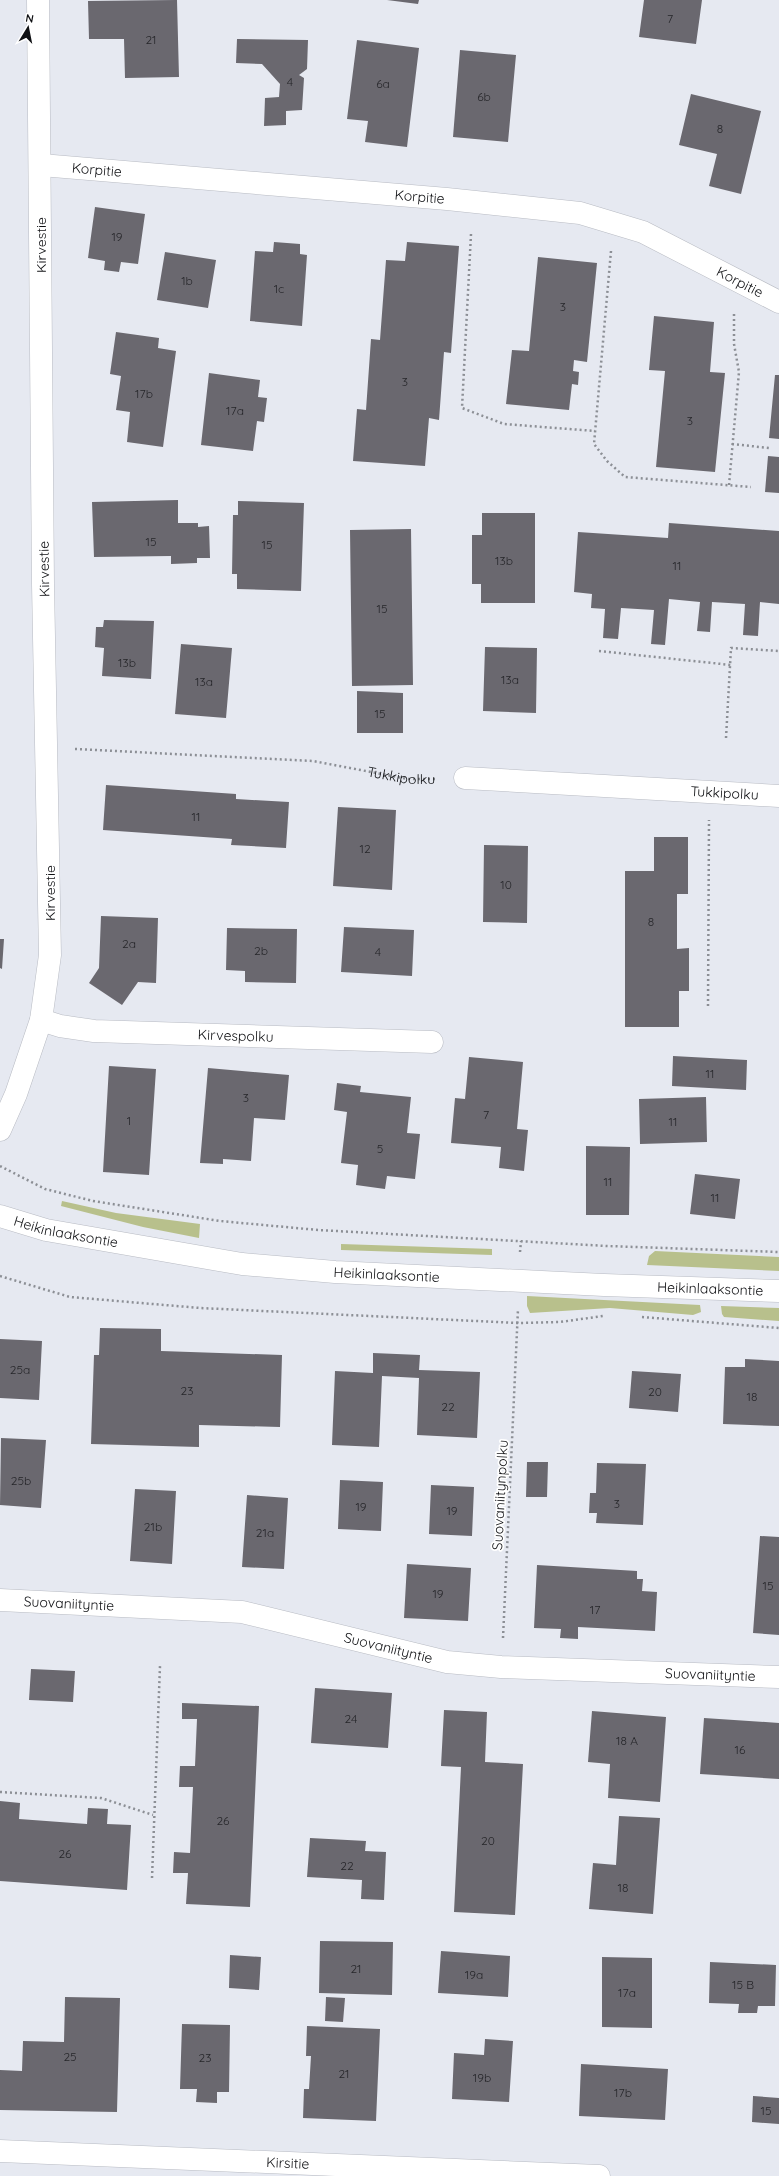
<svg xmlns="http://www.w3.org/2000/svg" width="779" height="2176" viewBox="0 0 779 2176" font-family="Quicksand,sans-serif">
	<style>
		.green { fill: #b8c08c }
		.building { fill: #6a686f }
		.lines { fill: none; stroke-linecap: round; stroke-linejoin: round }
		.minor-casing { stroke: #b8bbc3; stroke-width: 23 }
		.major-casing { stroke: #b8bbc3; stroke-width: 23 }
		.path { stroke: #8c8f95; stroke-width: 2.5; stroke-dasharray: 2 3; stroke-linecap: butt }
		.minor { stroke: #fff; stroke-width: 22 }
		.major { stroke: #fff; stroke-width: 22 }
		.labels { text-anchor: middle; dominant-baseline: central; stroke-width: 3.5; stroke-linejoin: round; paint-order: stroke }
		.number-label { font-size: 12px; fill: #26262a }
		.street-label { font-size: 14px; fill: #0f1013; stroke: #fff }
	</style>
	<rect width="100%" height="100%" fill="#e6e9f1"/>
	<!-- green -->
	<path class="green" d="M62,1201L116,1213L200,1224L199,1238L143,1227L61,1206Z
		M341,1244L492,1249V1255L341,1250Z
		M655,1251L779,1257V1271L647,1265L649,1256Z
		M527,1296L700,1305L701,1312L693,1315L610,1308L530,1313L527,1306Z
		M721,1306L779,1308V1321L724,1317L722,1314Z"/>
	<!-- building -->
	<path class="building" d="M175,0H177L179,77L125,78L124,39H89L88,1Z
		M387,0H419L418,4Z
		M644,0H702L696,44L639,37Z
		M237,39L308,40L307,69L299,75L304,78L302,110L286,111V125L264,126L265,98L279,97L280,84L262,64L236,63Z
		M357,40L419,48L407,147L365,142L368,121L347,119Z
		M460,50L516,55L508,142L453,137Z
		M691,94L761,111L741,194L709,186L717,154L679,145Z
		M95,207L145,214L138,264L121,262L119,272L104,270L105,261L88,258Z
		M274,242L300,244V254L307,255L302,326L250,321L255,251L273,252Z
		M407,242L459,246L451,353L444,352L439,420L429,418L425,466L353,461L357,409L366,410L371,339L380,340L386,260L405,261Z
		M165,252L216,260L208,308L157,300Z
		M538,257L597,263L587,362L574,360L573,371L579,372L578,385L572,384L569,410L506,404L512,350L529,351Z
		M654,316L714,322L710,372L725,373L715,472L656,467L665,371L649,370Z
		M116,332L159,338L158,348L176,351L163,447L127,442L130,412L116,410L121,376L110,374Z
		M209,373L260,380L258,397L267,398L264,422L257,421L253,451L201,445Z
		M775,375H779V439L769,438Z
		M768,456L779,457V493L765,492Z
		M178,500V523H198V527L209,526L210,558H197V563L171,564V556L94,557L92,502Z
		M238,501L304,503L301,591L237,589V574H232L233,515H238Z
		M482,513H535V603H481V584H472V535H482Z
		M669,523L779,531V604L760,602L758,636L743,635L745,604L712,602L710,632L697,631L700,602L669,599L665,645L651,644L654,610L621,608L618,639L603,638L605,609L591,608L592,594L574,592L578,532L668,538Z
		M411,529L413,685L352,686L350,530Z
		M104,620L154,621L151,679L102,676L104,648L95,647L96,627H103Z
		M181,644L232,648L226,718L175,714Z
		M485,647L537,648L536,713L483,711Z
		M357,691L403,693V733H357Z
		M106,785L236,794V799L289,802L286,848L231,845L232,839L103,830Z
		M338,807L396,810L392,890L333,886Z
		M654,837H688V894H677V949L689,948V991H679V1027H625V871H654Z
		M484,845L528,846L527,923L483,922Z
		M101,916L158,918L156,983L138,982L122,1005L89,983L99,968Z
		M344,927L414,930L412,976L341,972Z
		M227,928L297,929L296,983L245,982V971L226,970Z
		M0,939H4L2,969L0,968Z
		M673,1056L747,1060L746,1090L672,1086Z
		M469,1057L523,1062L517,1129L528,1130L524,1171L499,1168L501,1147L451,1143L455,1098L465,1099Z
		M109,1066L156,1069L149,1175L103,1172Z
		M208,1068L289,1075L285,1120L254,1118L251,1161L223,1159V1164L200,1163Z
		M337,1083L361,1086L360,1092L411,1097L407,1133L420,1134L415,1179L387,1176L385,1189L356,1185L358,1165L341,1163L347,1112L334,1110Z
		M706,1097L707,1142L640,1144L639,1099Z
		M586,1146L630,1147L629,1215H586Z
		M695,1174L740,1179L735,1219L690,1214Z
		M100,1328L161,1329V1351L282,1355L280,1427L199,1425V1447L91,1444L94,1355H99Z
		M0,1339L42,1341L39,1400L0,1398Z
		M373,1353L420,1355L419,1370L480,1372L477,1438L417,1435L419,1378L382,1376L379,1447L332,1445L335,1371L373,1373Z
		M745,1359L779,1361V1426L723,1424L725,1367H745Z
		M632,1371L681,1374L678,1412L629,1408Z
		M1,1438L46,1440L41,1508L0,1505Z
		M527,1462H548L547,1497H526Z
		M597,1463L646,1464L643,1525L596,1523L597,1513H589L590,1493H596Z
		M340,1480L383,1482L381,1531L338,1529Z
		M431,1485L474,1487L472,1536L429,1534Z
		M135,1489L176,1491L172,1564L130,1561Z
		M247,1495L288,1498L284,1569L242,1567Z
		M760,1536L779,1537V1635L753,1633Z
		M407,1564L471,1568L468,1621L404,1618Z
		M537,1565L637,1571V1579H643L642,1591L657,1592L655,1631L578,1627V1639L560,1638L561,1629L534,1628Z
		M31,1669L75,1671L73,1702L29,1700Z
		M315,1688L392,1693L388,1748L311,1743Z
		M182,1703L259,1706L250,1907L186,1904L188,1873H173L174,1852L190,1853L193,1787H179L180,1766H195L197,1719H182Z
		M444,1710L487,1712L485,1762L523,1764L515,1915L454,1912L461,1767L441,1766Z
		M592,1711L666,1717L660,1802L608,1798L610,1764L588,1762Z
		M704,1718L779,1723V1779L700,1774Z
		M0,1801L20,1803L19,1819L87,1824L88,1808L108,1809L107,1824L131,1825L127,1890L0,1881Z
		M619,1816L660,1818L653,1914L589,1909L593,1863L616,1865Z
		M310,1838L366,1841L365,1851L386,1852L384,1900L361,1899L362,1880L307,1877Z
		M320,1941L393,1942L392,1995L319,1993Z
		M441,1951L510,1956L508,1997L438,1993Z
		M230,1955L261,1957L259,1990L229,1988Z
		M602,1957L652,1958V2028L602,2027Z
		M710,1962L776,1965L775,2006H758L757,2013H738L739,2004L709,2003Z
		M65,1997L120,1998L117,2112L0,2110V2070L22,2071L23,2041L64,2042Z
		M326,1997L345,1998L343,2022L325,2021Z
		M182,2024L230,2025L229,2092H217V2103L196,2102L197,2089H180Z
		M307,2026L380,2029L376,2121L303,2118L304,2089H309L311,2056H306Z
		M485,2039L513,2041L509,2102L452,2099L454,2053L484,2055Z
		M581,2064L668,2069L665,2120L579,2116Z
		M753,2096L779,2098V2124L752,2122Z"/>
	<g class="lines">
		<defs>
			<g id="minor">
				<path id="s2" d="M41,165L447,199L580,213L643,232L779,302"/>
				<path id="s3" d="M465,778L779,796"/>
				<path id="s4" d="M41,1020L60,1026L94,1031L432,1042"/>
				<path d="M0,1130L16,1094L41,1020L50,955L43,584L38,0"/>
				<path id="s5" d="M0,1600L242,1612L447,1662L501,1667L779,1677"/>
				<path id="s6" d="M0,2151L599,2176"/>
			</g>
			<g id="major">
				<path id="s7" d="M0,1216L46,1230L242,1264L335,1272L604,1285L779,1291"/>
			</g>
		</defs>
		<!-- minor casing -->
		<use href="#minor" class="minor-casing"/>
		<!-- major casing -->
		<use href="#major" class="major-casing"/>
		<!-- path -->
		<g class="path">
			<path d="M471,234L462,408L504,424L595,431"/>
			<path d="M611,251L594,444L607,461L625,477L751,487"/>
			<path d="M732,444L769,448"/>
			<path d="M729,485L739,372L734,344V312"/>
			<path d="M599,651L731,665"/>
			<path d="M726,738L731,648L779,651"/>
			<path id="s1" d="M75,749L313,761L408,779H436"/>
			<path d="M708,1006L709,820"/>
			<path d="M0,1166L45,1189L93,1201L220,1221L318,1230L607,1246L779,1252"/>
			<path d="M520,1252L521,1241"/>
			<path d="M0,1276L70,1297L200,1308L518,1323L560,1322L603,1316"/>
			<path d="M642,1317L779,1328"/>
			<path d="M503,1638L518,1309"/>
			<path d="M0,1792L101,1798L153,1815"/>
			<path d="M152,1878L160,1666"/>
		</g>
		<!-- minor -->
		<use href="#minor" class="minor"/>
		<!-- major -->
		<use href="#major" class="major"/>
	</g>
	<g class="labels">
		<!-- number labels -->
		<g class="number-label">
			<text x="670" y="18">7</text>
			<text x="151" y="39">21</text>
			<text x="290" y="81">4</text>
			<text x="383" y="83">6a</text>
			<text x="484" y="96">6b</text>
			<text x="720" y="128">8</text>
			<text x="117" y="236">19</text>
			<text x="187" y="280">1b</text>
			<text x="279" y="288">1c</text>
			<text x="563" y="306">3</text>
			<text x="405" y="381">3</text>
			<text x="144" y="393">17b</text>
			<text x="235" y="410">17a</text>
			<text x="690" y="420">3</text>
			<text x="151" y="541">15</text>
			<text x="267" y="544">15</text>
			<text x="504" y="560">13b</text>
			<text x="677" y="565">11</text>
			<text x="382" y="608">15</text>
			<text x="127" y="662">13b</text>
			<text x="510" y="679">13a</text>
			<text x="204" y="681">13a</text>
			<text x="380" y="713">15</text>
			<text x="196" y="816">11</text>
			<text x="365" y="848">12</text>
			<text x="506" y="884">10</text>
			<text x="651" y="921">8</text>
			<text x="129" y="943">2a</text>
			<text x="261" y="950">2b</text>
			<text x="378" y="951">4</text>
			<text x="710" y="1073">11</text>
			<text x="246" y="1097">3</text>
			<text x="486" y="1114">7</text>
			<text x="129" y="1120">1</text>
			<text x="673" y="1121">11</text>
			<text x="380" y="1148">5</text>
			<text x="608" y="1181">11</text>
			<text x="715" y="1197">11</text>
			<text x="20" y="1369">25a</text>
			<text x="187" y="1390">23</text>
			<text x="655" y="1391">20</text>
			<text x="752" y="1396">18</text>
			<text x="448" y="1406">22</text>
			<text x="21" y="1480">25b</text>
			<text x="617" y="1503">3</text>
			<text x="361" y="1506">19</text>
			<text x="452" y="1510">19</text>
			<text x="153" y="1526">21b</text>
			<text x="265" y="1532">21a</text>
			<text x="768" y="1585">15</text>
			<text x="438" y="1593">19</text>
			<text x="595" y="1609">17</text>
			<text x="351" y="1718">24</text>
			<text x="627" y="1740">18 A</text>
			<text x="740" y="1749">16</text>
			<text x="223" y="1820">26</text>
			<text x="488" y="1840">20</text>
			<text x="65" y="1853">26</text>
			<text x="347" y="1865">22</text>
			<text x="623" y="1887">18</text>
			<text x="356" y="1968">21</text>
			<text x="474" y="1974">19a</text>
			<text x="743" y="1984">15 B</text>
			<text x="627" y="1992">17a</text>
			<text x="70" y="2056">25</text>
			<text x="205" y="2057">23</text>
			<text x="344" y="2073">21</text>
			<text x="482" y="2077">19b</text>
			<text x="623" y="2092">17b</text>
			<text x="766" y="2110">15</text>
		</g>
		<!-- street labels -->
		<g class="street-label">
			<text stroke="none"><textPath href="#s2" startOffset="56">Korpitie</textPath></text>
			<text stroke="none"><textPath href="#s2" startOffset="380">Korpitie</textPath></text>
			<text transform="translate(41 245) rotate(-90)">Kirvestie</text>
			<text stroke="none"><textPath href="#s2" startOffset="716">Korpitie</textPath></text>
			<text transform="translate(44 569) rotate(-91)">Kirvestie</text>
			<text stroke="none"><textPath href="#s1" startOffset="328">Tukkipolku</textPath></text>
			<text stroke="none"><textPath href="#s3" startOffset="260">Tukkipolku</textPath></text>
			<text transform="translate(50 893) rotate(-90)">Kirvestie</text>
			<text stroke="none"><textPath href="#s4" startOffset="196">Kirvespolku</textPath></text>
			<text stroke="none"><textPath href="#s7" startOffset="68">Heikinlaaksontie</textPath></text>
			<text stroke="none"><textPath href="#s7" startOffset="392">Heikinlaaksontie</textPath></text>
			<text stroke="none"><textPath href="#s7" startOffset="716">Heikinlaaksontie</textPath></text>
			<text transform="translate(500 1495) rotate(-87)">Suovaniitynpolku</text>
			<text stroke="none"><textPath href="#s5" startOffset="69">Suovaniityntie</textPath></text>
			<text stroke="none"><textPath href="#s5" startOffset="393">Suovaniityntie</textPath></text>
			<text stroke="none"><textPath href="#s5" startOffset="717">Suovaniityntie</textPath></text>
			<text stroke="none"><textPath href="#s6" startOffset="288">Kirsitie</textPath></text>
		</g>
	</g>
	<!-- north arrow -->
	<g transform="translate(28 28) rotate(10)" stroke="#ffffff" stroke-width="3" paint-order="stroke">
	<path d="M0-3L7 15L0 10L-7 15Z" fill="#0f1013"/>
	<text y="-6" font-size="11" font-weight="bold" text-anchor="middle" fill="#0f1013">N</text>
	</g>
</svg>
